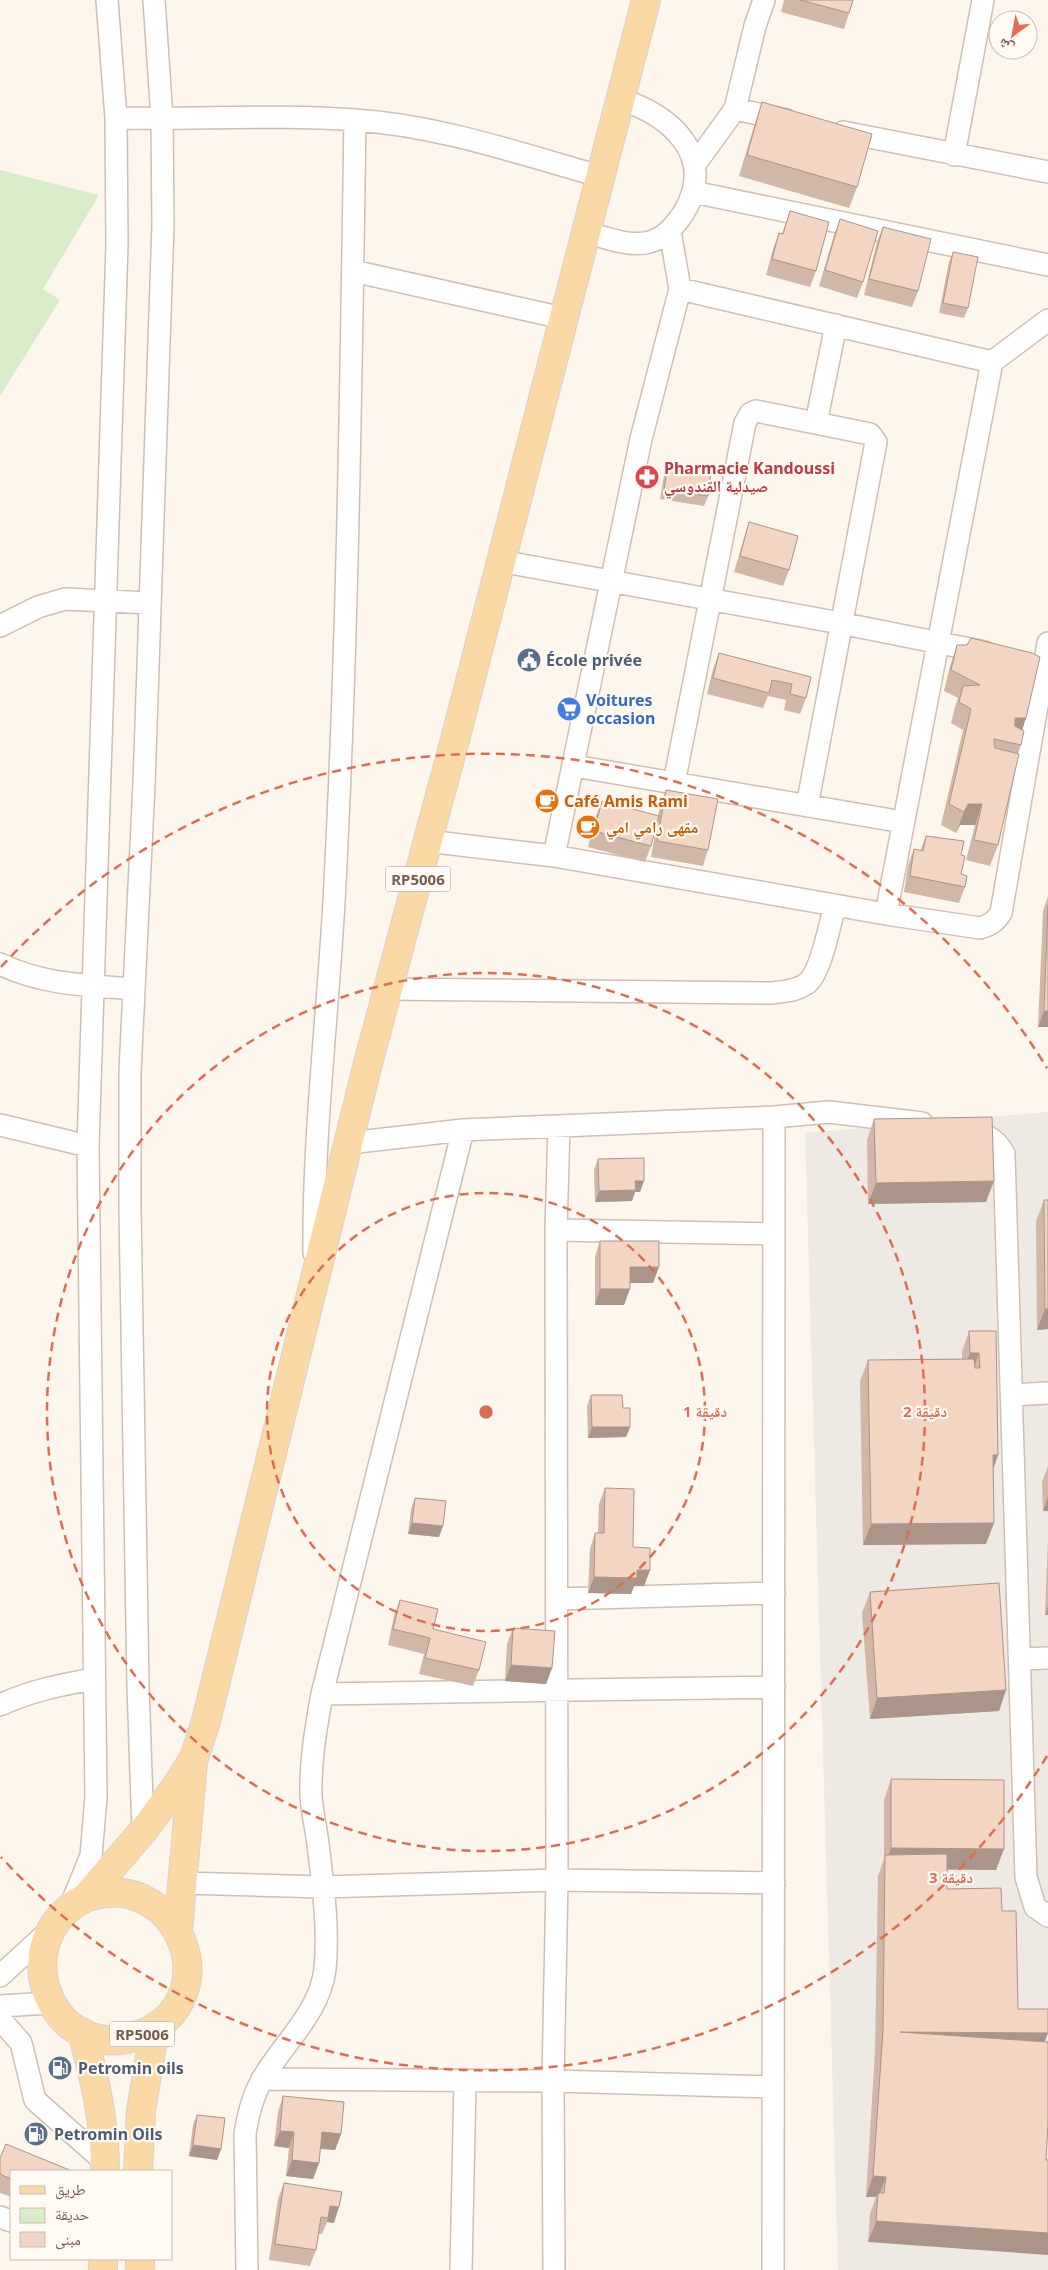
<svg xmlns="http://www.w3.org/2000/svg" width="1048" height="2270" viewBox="0 0 1048 2270" font-family="'Noto Sans','Noto Naskh Arabic',sans-serif">
	<style>
		.industrial { fill: #efe9e4 }
		.green { fill: #d8ecc9 }
		.lines { fill: none; stroke-linecap: round; stroke-linejoin: round }
		.minor-casing { stroke: #d1beb0; stroke-width: 24 }
		.major-casing { stroke: #dad1cd; stroke-width: 30 }
		.minor { stroke: #fff; stroke-width: 21 }
		.major { stroke: #fbd9a5; stroke-width: 28 }
		.wall { fill: #d1b7a8 }
		.shaded-wall { fill: #aa9588 }
		.building { fill: #f3d5c3; stroke: #aa9588 }
		.ring { fill: none; stroke: #dc6d51; stroke-width: 2.5; stroke-dasharray: 9 6 }
		.labels { text-anchor: middle; dominant-baseline: central; stroke-width: 4.5; stroke-linejoin: round; paint-order: stroke }
		.shield { fill: #fffaf3; stroke: #a28b7f; stroke-width: 1 }
		.shield-label { font-size: 15px; font-weight: bold; fill: #7a5c4d }
		.health-label { font-size: 16px; font-weight: bold; fill: #be3a42; stroke: #fffaf3; text-anchor: start }
		.service-label { font-size: 16px; font-weight: bold; fill: #4e5e75; stroke: #fffaf3; text-anchor: start }
		.shop-label { font-size: 16px; font-weight: bold; fill: #366cbe; stroke: #fffaf3; text-anchor: start }
		.food-label { font-size: 16px; font-weight: bold; fill: #c56008; stroke: #fffaf3; text-anchor: start }
		.centre { fill: #dc6d51; stroke: #fffaf3; stroke-width: 2.5 }
		.ring-label { font-size: 15px; text-anchor: middle; font-weight: bold; fill: #dc6d51; stroke: #fffaf3; stroke-width: 4.5; stroke-linejoin: round; paint-order: stroke }
	</style>
	<rect width="100%" height="100%" fill="#fdf6ec"/>
	<!-- industrial -->
	<path class="industrial" d="M1048,1112V2270H838L805,1133Z"/>
	<!-- green -->
	<path class="green" d="M0,170L99,195L43,289L60,300L0,396Z"/>
	<g class="lines">
		<defs>
			<path id="minor" d="M735,109L786,120
				M116,118C195,120 275,114 354,120C438,125 520,154 600,176
				M843,132L1048,172
				M954,155L983,0
				M696,163L735,109L755,26L764,0
				M693,192L1048,265
				M585,232C604,237 625,246 645,243C663,240 673,228 683,214C718,157 672,116 620,99
				M353,271L563,318
				M680,289L992,362
				M816,423L836,325
				M500,561L840,623L985,652
				M0,626L38,607L65,599L150,603
				M574,766L903,822
				M674,783L745,423L750,414L756,411L870,434L876,442L807,806
				M427,841L554,856L886,914L980,928C990,925 995,922 1001,913L1048,643
				M554,856L641,439L680,289L670,231
				M886,914L992,362L1048,320
				M0,964C43,985 87,985 134,989
				M389,989L773,993C785,991 796,991 806,984C821,974 830,923 835,905
				M0,1125L88,1146
				M967,1130C982,1132 997,1139 1004,1154L1026,1877L1035,1907L1048,1916
				M349,1143L463,1130L774,1117L829,1112L922,1123
				M556,1230L774,1234
				M314,1253C313,1130 329,1007 335,883C348,629 351,374 355,120
				M1012,1395L1048,1393
				M557,1599L774,1593
				M1021,1659L1048,1658
				M322,1694L774,1687
				M0,1705C30,1691 60,1685 93,1679
				M143,1831L138,1686L130,1208V1072L144,784L163,225L162,119L154,0
				M182,1883L322,1887L557,1880L774,1883
				M70,1907L91,1856L96,1797L88,1146L117,244L116,118L107,0
				M0,1976L48,1932
				M0,2006L50,2003
				M0,2019L21,2043L35,2100L105,2162
				M262,2079L553,2081L772,2087
				M0,2217L11,2221
				M247,2270L245,2134C248,2115 252,2097 262,2080C282,2044 320,2013 325,1969C329,1929 323,1885 318,1844C316,1828 312,1812 311,1796C310,1761 316,1728 322,1694L463,1130
				M461,2270L465,2082
				M554,2270L553,2081L557,1880L556,1230L559,1126
				M773,2270L774,1117"/>
			<path id="major" d="M85,1898C178,1865 230,1998 142,2034C54,2070 0,1942 85,1898L143,1831L175,1788L194,1758L206,1721L367,1067L456,736L646,0
				M178,1930L193,1762
				M82,2032C95,2079 105,2123 105,2171
				M138,2171L141,2111L155,2027
				M103,2259V2270
				M140,2259V2270"/>
		</defs>
		<!-- minor casing -->
		<use href="#minor" class="minor-casing"/>
		<!-- major casing -->
		<use href="#major" class="major-casing"/>
		<!-- minor -->
		<use href="#minor" class="minor"/>
		<!-- major -->
		<use href="#major" class="major"/>
	</g>
	<!-- wall -->
	<path class="wall" d="M784,0H853L849,13L844,29L781,12Z
		M762,102L857,187L849,208L739,176L755,123Z
		M790,211L816,271L810,287L766,275L773,249L779,233L782,234Z
		M840,219L863,282L857,298L819,286L834,235Z
		M883,227L918,291L912,307L864,295L877,242Z
		M953,252L968,308L964,318L939,313L949,262Z
		M668,465L708,496L704,506L660,499L664,475Z
		M749,522L789,570L783,586L734,572L744,538Z
		M957,645L1026,718L1022,730L1021,745L1018,754L998,845L990,866L966,860L975,825H960L956,833L941,825L963,730L951,723L955,707L958,698L944,691L950,666Z
		M719,653L811,677L806,698L800,714L784,710L786,700L768,696L763,708L707,694L713,669Z
		M666,790L708,850L703,866L651,857L658,818L651,846L645,862L588,847L596,816L602,801L658,816L660,806Z
		M926,836L961,855V874L965,887L959,903L904,892L908,865L914,849L920,851Z
		M1048,896V1027H1038L1043,911Z
		M874,1119L986,1202L868,1204L867,1140Z
		M598,1159L640,1192H635L632,1201L595,1202L594,1170Z
		M1044,1200H1048V1329L1037,1330L1036,1221Z
		M600,1241L653,1283H630L624,1305H595V1257Z
		M969,1331H996L998,1455L993,1470L986,1544L863,1545L860,1381L868,1360L962,1359V1352Z
		M591,1395L630,1427L626,1437L588,1438L587,1406Z
		M1048,1466V1511H1043L1042,1482Z
		M605,1488L633,1547L650,1570L644,1586H634L631,1594L588,1593L590,1549L595,1533H598L599,1504Z
		M415,1498L439,1537L408,1534L411,1509Z
		M1048,1538V1615H1045Z
		M870,1592L1006,1690L999,1711L870,1719L862,1613Z
		M400,1600L479,1670L473,1686L419,1674L424,1654L388,1645L394,1616Z
		M513,1628L552,1668L546,1684L505,1681L507,1644Z
		M891,1779L996,1870L947,1869V1889L1001,1888L868,2242L870,2214L876,2197H866L875,2051L878,1876L884,1859V1800Z
		M283,2096L341,2134L335,2150L320,2149L319,2163L313,2179L286,2176L289,2148L274,2146L278,2112Z
		M197,2115L221,2149L217,2160L189,2156L193,2125Z
		M0,2158L11,2171V2197L0,2193Z
		M284,2183L334,2223L327,2222L322,2234H319L316,2250L310,2266L269,2260L278,2199Z"/>
	<!-- shaded-wall -->
	<path class="shaded-wall" d="M1015,718H1026L1019,739H1007Z
		M968,804H982L975,825H960L956,833L964,812Z
		M1044,1011H1048V1027H1038Z
		M635,1181H644L640,1192H635L632,1201L595,1202L599,1191Z
		M994,1181L986,1202L868,1204L876,1183Z
		M630,1267H659L653,1283H624Z
		M600,1289H630L624,1305H595Z
		M1045,1309H1048V1329L1037,1330Z
		M970,1353H979L972,1373L962,1374Z
		M592,1427H630L626,1437L588,1438Z
		M993,1455H998L991,1476Z
		M1048,1496V1511H1043Z
		M412,1523L443,1526L439,1537L408,1534Z
		M994,1523L986,1544L863,1545L871,1524Z
		M637,1570H650L644,1586H634L631,1594L588,1593L594,1577Z
		M1048,1606V1615H1045Z
		M511,1665L552,1668L546,1684L505,1681Z
		M1006,1690L999,1711L870,1719L877,1698Z
		M891,1848L1004,1849L996,1870L885,1869V1865Z
		M900,2032L1048,2033L1040,2054Z
		M280,2131L294,2132L289,2148L274,2146Z
		M322,2132L341,2134L335,2150L316,2148Z
		M193,2145L221,2149L217,2160L189,2156Z
		M292,2160L319,2163L313,2179L286,2176Z
		M873,2176L886,2177L878,2198V2193L876,2197H866Z
		M330,2206L339,2207L334,2223L327,2222Z
		M876,2221L1048,2233V2255L868,2242Z"/>
	<!-- building -->
	<path class="building" d="M800,0H853L849,13Z
		M762,102L872,134L857,187L747,155Z
		M790,211L829,222L816,271L772,259L779,233L783,234Z
		M840,219L878,231L863,282L825,270Z
		M883,227L931,239L918,291L869,279Z
		M953,252L978,257L968,308L943,303Z
		M668,465L711,472L708,496L664,489Z
		M749,522L798,536L789,570L740,556Z
		M971,638L1032,653L1040,657L1026,718H1015V726L1024,731L1021,745L994,739L995,748L1019,754L998,845L974,840L982,804H968L964,812L949,804L971,709L959,702L963,686L980,685L951,670L957,645H967Z
		M719,653L811,677L806,698L790,694L792,684L772,680L769,693L713,678Z
		M666,790L718,799L708,850L657,841Z
		M602,801L659,816L651,846L594,831Z
		M926,836L964,841L961,855L965,856L961,874L967,876L965,887L910,876L914,849L923,851Z
		M1048,905V1011H1044Z
		M992,1117L994,1181L876,1183L874,1119Z
		M644,1158V1181H635L636,1190L599,1191L598,1159Z
		M1044,1200H1048V1309H1045Z
		M600,1241H659V1267H630V1289H600Z
		M969,1331H996L998,1455H993L994,1523L871,1524L868,1360L974,1359L975,1368H980L979,1353H970Z
		M591,1395H622L623,1408H630V1427H592Z
		M605,1488L634,1489L633,1547L650,1548V1570H637V1578L594,1577L595,1533H604Z
		M415,1498L446,1501L443,1526L412,1523Z
		M999,1583L1006,1690L877,1698L870,1592Z
		M400,1600L438,1609L433,1629L486,1642L479,1670L425,1658L430,1638L393,1629Z
		M513,1628L555,1631L552,1668L511,1665Z
		M891,1779L1004,1780V1849L891,1848Z
		M947,1854V1889L1001,1888L1002,1911H1016L1018,2009H1048V2033L900,2032L1048,2042V2123L1046,2160H1048V2233L876,2221L878,2193H884L886,2177L873,2176L883,2031L885,1855Z
		M283,2096L344,2102L341,2134L322,2132L319,2163L292,2160L294,2132L280,2131Z
		M197,2115L225,2118L221,2149L193,2145Z
		M6,2144L72,2171H11V2179L0,2174V2158Z
		M284,2183L342,2192L339,2207L330,2206L328,2218L321,2217L316,2250L275,2244Z"/>
	<!-- distance rings -->
	<g class="ring">
		<circle cx="486" cy="1412" r="219"/>
		<circle cx="486" cy="1412" r="439"/>
		<path d="M1047 1756A658 658 0 0 1 1 1857M1 967A658 658 0 0 1 1047 1068"/>
	</g>
	<!-- icons -->
	<defs>
		<symbol id="pharmacy-disc" viewBox="-11 -11 22 22"><circle r="9.5" fill="#e0444e" stroke="#fffaf3"/><path d="M-2-6h4v4h4v4h-4v4h-4v-4h-4v-4h4Z" fill="#fff"/></symbol>
		<symbol id="civic-disc" viewBox="-11 -11 22 22"><circle r="9.5" fill="#5c6f8a" stroke="#fffaf3"/><path d="M-.6-6.5H3V-4.5H.6V-3L4-1V1h2V6H-6V1h2V-1L-.6-3ZM-1.2 2.5V6h2.4V2.5Z" fill="#fff"/></symbol>
		<symbol id="supermarket-disc" viewBox="-11 -11 22 22"><circle r="9.5" fill="#3f7fe0" stroke="#fffaf3"/><path d="M-6-5.5h2.5l.6 2H6L4.5 2H-2.5L-4.4-4H-6ZM-1.5 3.2a1.3 1.3 0 1 0 .1 0ZM3 3.2a1.3 1.3 0 1 0 .1 0Z" fill="#fff"/></symbol>
		<symbol id="cafe-disc" viewBox="-11 -11 22 22"><circle r="9.5" fill="#e8710a" stroke="#fffaf3"/><path d="M-5.5-4.5H6V0H3Q3 3.5 0 3.5H-2.5Q-5.5 3.5-5.5 0ZM3-3.2v2h1.7v-2ZM-6 4.5H4V6H-6Z" fill="#fff"/></symbol>
		<symbol id="fuel-disc" viewBox="-11 -11 22 22"><circle r="9.5" fill="#5c6f8a" stroke="#fffaf3"/><path d="M-5.5-6h7V0h2V4h1.3V-2.5L3-4.5l.8-.8L6-3V5H2.5V1h-1V6h-7ZM-4.2-4.7v3.2H.2V-4.7Z" fill="#fff"/></symbol>
	</defs>
	<g fill-rule="evenodd">
		<use href="#pharmacy-disc" x="633" y="463" width="28" height="28"/>
		<use href="#civic-disc" x="515" y="646" width="28" height="28"/>
		<use href="#supermarket-disc" x="555" y="695" width="28" height="28"/>
		<use href="#cafe-disc" x="533" y="787" width="28" height="28"/>
		<use href="#cafe-disc" x="574" y="813" width="28" height="28"/>
		<use href="#fuel-disc" x="46" y="2054" width="28" height="28"/>
		<use href="#fuel-disc" x="22" y="2120" width="28" height="28"/>
	</g>
	<g class="labels">
		<!-- shield labels -->
		<g class="shield">
			<rect x="385.5" y="866.5" width="65" height="25" rx="4"/>
			<rect x="109.5" y="2021.5" width="65" height="25" rx="4"/>
		</g>
		<g class="shield-label">
			<text x="418" y="879">RP5006</text>
			<text x="142" y="2034">RP5006</text>
		</g>
		<!-- health labels -->
		<g class="health-label">
			<text x="664" y="468">Pharmacie Kandoussi<tspan x="664" dy="18">صيدلية القندوسي</tspan></text>
		</g>
		<!-- service labels -->
		<g class="service-label">
			<text x="546" y="660">École privée</text>
			<text x="78" y="2068">Petromin oils</text>
			<text x="54" y="2134">Petromin Oils</text>
		</g>
		<!-- shop labels -->
		<g class="shop-label">
			<text x="586" y="700">Voitures<tspan x="586" dy="18">occasion</tspan></text>
		</g>
		<!-- food labels -->
		<g class="food-label">
			<text x="564" y="801">Café Amis Rami</text>
			<text x="606" y="827">مقهى رامي امي</text>
		</g>
	</g>
	<circle cx="486" cy="1412" r="8" class="centre"/>
	<g class="ring-label">
		<text x="705" y="1417">1 دقيقة</text>
		<text x="925" y="1417">2 دقيقة</text>
		<text x="951" y="1883">3 دقيقة</text>
	</g>
	<!-- legend -->
	<rect x="10" y="2170" width="162" height="90" fill="#fffaf3" stroke="#cabbb1"/>
	<rect x="20" y="2186" width="25" height="8" fill="#fbd9a5" stroke="#cabbb1"/>
	<text x="55" y="2195" font-size="15" fill="#7a5c4d">طريق</text>
	<rect x="20" y="2208" width="25" height="15" fill="#d8ecc9" stroke="#cabbb1"/>
	<text x="55" y="2220" font-size="15" fill="#7a5c4d">حديقة</text>
	<rect x="20" y="2232" width="25" height="15" fill="#f3d5c3" stroke="#cabbb1"/>
	<text x="55" y="2245" font-size="15" fill="#7a5c4d">مبنى</text>
	<!-- north arrow -->
	<g transform="translate(1013 35) rotate(212)"><circle r="24" fill="#fffaf3" stroke="#cabbb1"/>
	<path d="M0-4L9 19L0 12L-9 19Z" fill="#e76f51"/>
	<text y="-8" font-size="14" font-weight="bold" text-anchor="middle" fill="#7a5c4d">ش</text>
	</g>
</svg>
